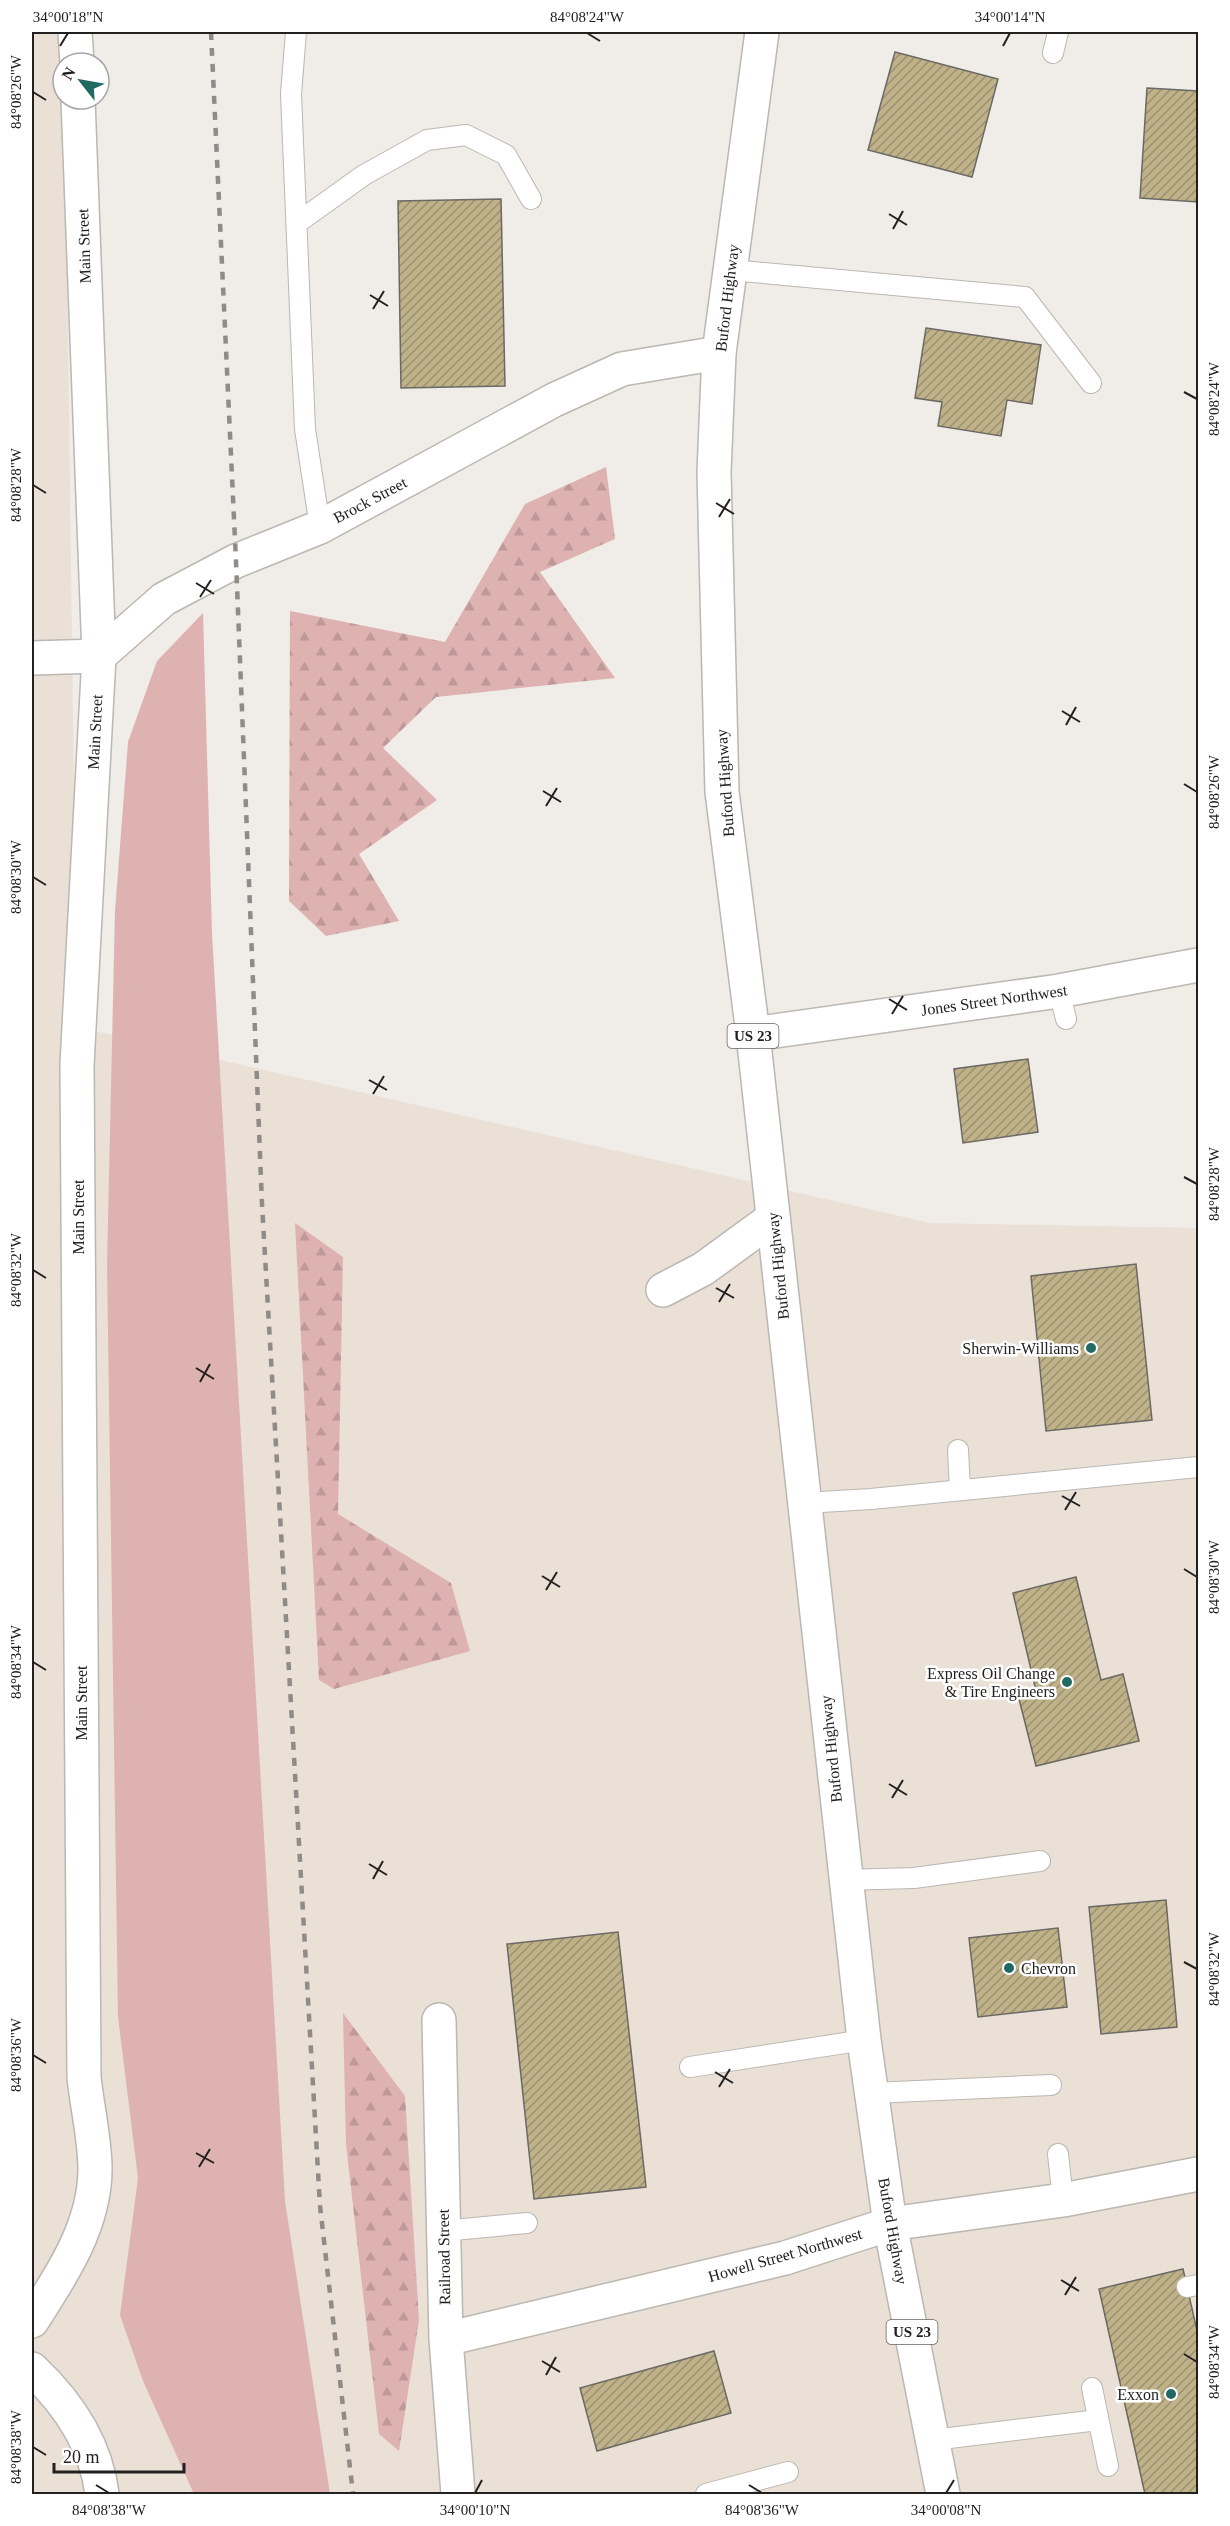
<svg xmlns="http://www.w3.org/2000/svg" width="1230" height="2526" viewBox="0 0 1230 2526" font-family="Georgia,serif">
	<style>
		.built { fill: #eae0d5 }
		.grass { fill: #deb2b0 }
		.forest { fill: url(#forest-firs) }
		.building { fill: url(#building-hatch); stroke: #6b6964; stroke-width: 1.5 }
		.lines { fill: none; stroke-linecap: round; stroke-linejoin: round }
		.lane-casing { stroke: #bbb7b2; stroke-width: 22 }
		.street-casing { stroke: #bbb7b2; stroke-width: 36 }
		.secondary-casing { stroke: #bbb7b2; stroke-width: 36 }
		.primary-casing { stroke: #bbb7b2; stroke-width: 36 }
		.lane { stroke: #fff; stroke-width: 20 }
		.street { stroke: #fff; stroke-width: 33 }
		.secondary { stroke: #fff; stroke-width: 33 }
		.primary { stroke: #fff; stroke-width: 33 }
		.rail { stroke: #8e8b88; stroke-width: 4.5; stroke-dasharray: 8 8; stroke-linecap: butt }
		.ticks { fill: none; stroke: #232120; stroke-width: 2 }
		.poi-dot { fill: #206a63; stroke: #fff; stroke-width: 2 }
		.labels { text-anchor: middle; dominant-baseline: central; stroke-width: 5; stroke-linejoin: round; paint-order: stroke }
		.shield { fill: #fff; stroke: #656463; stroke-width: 1.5 }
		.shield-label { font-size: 15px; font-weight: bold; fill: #232120 }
		.street-label { font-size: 16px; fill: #232120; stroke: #fff }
		.poi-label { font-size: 16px; fill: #232120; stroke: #fff; text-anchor: end }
		.neatline { fill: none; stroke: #232120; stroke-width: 2 }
		.ticks-label { font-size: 15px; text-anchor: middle; fill: #232120 }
	</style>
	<defs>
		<pattern id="forest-firs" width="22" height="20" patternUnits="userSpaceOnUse" patternTransform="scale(1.5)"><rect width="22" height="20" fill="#deb2b0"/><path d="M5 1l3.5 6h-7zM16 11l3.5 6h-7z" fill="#be9997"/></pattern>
		<pattern id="building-hatch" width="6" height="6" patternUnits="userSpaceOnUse" patternTransform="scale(1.5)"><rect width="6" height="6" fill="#bfb289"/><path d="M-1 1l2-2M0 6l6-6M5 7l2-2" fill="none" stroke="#9b9070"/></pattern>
	</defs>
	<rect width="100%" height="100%" fill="#f0ece7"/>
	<!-- built -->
	<path class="built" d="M32,32H64L77,1027L930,1223L1198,1228V2494H32Z"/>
	<!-- grass -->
	<path class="grass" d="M203,613L212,933L285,2201L330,2494H194L143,2381L120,2315L138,2178L118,2017L107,1265L115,911L128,742L157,661Z"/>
	<!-- forest -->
	<path class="forest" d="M606,467L615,539L540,572L615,678L436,697L383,748L437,800L359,854L399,921L326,936L289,901L290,611L445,642L525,504Z
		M295,1223L343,1257L338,1514L451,1583L470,1651L334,1689L319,1680Z
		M343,2013L405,2096L419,2320L399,2451L379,2434L346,2144Z"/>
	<!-- building -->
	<path class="building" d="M895,52L998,79L972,177L868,150Z
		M1147,88L1198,91V202L1140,198Z
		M501,199L505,386L401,388L398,201Z
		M926,328L1041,345L1032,404L1007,400L1001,436L938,426L942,402L915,398Z
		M1028,1059L1038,1132L963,1143L954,1069Z
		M1136,1264L1152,1420L1046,1431L1031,1276Z
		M1076,1577L1101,1680L1123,1674L1139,1741L1036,1766L1019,1699L1037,1695L1013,1593Z
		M1166,1900L1177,2027L1101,2034L1089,1907Z
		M1058,1928L1067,2007L978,2017L969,1938Z
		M618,1932L646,2187L534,2199L507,1944Z
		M1183,2269L1198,2335V2494H1145L1099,2289Z
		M714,2351L731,2413L597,2451L580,2388Z"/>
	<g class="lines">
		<defs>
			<path id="lane" d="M296,32L291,94L305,429L320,527
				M1053,53L1058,32
				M297,223L364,175L427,140L466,135L506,155L531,199
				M731,270L1025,297L1091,383
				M1059,991L1066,1019
				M958,1450L960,1490
				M805,1503L871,1499L1198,1467
				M845,1880L914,1878L1040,1861
				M690,2067L864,2040
				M872,2093L1051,2085
				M1058,2154L1063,2200
				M443,2231L527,2223
				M1187,2287L1198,2285
				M1092,2388L1108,2466
				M933,2440L1098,2420
				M706,2494L788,2472"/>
			<path id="street" d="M32,658L99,656L164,599L236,561L320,527L554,400L622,369L719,353
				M753,1034L1059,991L1198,965
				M663,1290L703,1269L773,1218
				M439,2020L446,2339L458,2494
				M446,2339L785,2258L890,2224L1063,2200L1198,2174"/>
			<path id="secondary" d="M75,32L77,63
				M32,2321C61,2276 95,2226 95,2169C95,2139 87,2107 84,2077L77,1065L99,656L78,99
				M32,2369C68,2403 96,2444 102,2494"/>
			<path id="primary" d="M762,32L719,353L714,472L722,792L753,1034L864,2040L890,2224L943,2494"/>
		</defs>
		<!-- lane casing -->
		<use href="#lane" class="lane-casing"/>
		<!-- street casing -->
		<use href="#street" class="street-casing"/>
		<!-- secondary casing -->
		<use href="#secondary" class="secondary-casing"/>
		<!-- primary casing -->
		<use href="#primary" class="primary-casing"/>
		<!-- lane -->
		<use href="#lane" class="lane"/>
		<!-- street -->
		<use href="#street" class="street"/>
		<!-- secondary -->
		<use href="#secondary" class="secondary"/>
		<!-- primary -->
		<use href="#primary" class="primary"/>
		<!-- rail -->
		<path class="rail" d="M211,32L236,561L262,1204L320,2206L353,2494"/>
	</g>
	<!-- ticks -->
	<path class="ticks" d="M587,33L600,41M60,46L68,33M1003,46L1010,33M33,92L46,100M889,214L907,225M893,229L903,211M370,295L388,306M373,309L384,291M1184,392L1197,399M33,485L46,493M716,503L734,514M719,517L730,499M196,583L214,594M200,597L211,580M1062,711L1080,722M1066,725L1076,707M1184,784L1197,792M543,791L561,802M546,806L557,788M33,877L46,885M889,999L907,1010M892,1014L903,996M369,1080L387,1090M373,1094L384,1076M1184,1177L1197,1184M33,1270L46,1278M716,1288L734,1298M719,1302L730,1284M196,1368L214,1379M200,1382L210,1364M1062,1496L1080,1506M1065,1510L1076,1492M1184,1569L1197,1577M542,1576L560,1587M546,1590L557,1572M33,1662L46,1670M889,1784L907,1795M892,1798L903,1780M369,1864L387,1875M373,1879L383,1861M1184,1962L1197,1969M33,2055L46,2063M715,2072L733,2083M719,2087L730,2069M196,2153L214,2163M199,2167L210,2149M1061,2280L1079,2291M1065,2295L1076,2277M1184,2354L1197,2362M542,2361L560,2372M546,2375L556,2357M33,2447L46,2455M96,2485L109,2493M749,2485L762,2493M475,2493L482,2480M946,2493L954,2480"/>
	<!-- markers -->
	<g class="poi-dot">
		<circle cx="1091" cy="1348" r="6"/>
		<circle cx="1067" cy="1682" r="6"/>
		<circle cx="1009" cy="1968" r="6"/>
		<circle cx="1171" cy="2394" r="6"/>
	</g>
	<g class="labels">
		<!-- shield labels -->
		<g class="shield">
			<rect x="727.5" y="1024" width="51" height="24" rx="4.5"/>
			<rect x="886.5" y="2320" width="51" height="24" rx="4.5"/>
		</g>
		<g class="shield-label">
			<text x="753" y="1036">US 23</text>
			<text x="912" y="2332">US 23</text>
		</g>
		<!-- street labels -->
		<g class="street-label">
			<text transform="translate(84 246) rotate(-92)">Main Street</text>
			<text transform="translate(727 298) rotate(-83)">Buford Highway</text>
			<text transform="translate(370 500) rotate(-28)">Brock Street</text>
			<text transform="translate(95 732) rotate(-87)">Main Street</text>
			<text transform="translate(725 783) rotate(-94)">Buford Highway</text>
			<text transform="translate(994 1000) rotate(-8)">Jones Street Northwest</text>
			<text transform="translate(78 1217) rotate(-90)">Main Street</text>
			<text transform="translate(778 1266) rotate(-96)">Buford Highway</text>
			<text transform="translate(81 1703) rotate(-90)">Main Street</text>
			<text transform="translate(831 1749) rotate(-96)">Buford Highway</text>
			<text transform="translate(893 2231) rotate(80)">Buford Highway</text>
			<text transform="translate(785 2255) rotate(-16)">Howell Street Northwest</text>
			<text transform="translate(444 2257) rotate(-91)">Railroad Street</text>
		</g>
		<!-- poi labels -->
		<g class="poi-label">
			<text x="1079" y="1348">Sherwin-Williams</text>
			<text x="1055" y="1673">Express Oil Change<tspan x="1055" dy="18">&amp; Tire Engineers</tspan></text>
			<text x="1021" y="1968" text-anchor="start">Chevron</text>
			<text x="1159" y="2394">Exxon</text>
		</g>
	</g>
	<!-- border -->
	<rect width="1230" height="2526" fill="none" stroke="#ffffff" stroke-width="66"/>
	<!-- north arrow -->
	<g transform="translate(81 81) rotate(301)"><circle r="28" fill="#ffffff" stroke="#a7a6a6" stroke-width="1.5"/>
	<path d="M0-4.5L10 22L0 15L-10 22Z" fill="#206a63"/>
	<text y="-9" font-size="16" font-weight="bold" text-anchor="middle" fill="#232120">N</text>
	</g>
	<!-- scale -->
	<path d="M54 2463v9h130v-9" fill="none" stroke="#232120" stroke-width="3"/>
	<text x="63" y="2463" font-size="18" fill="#232120" stroke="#ffffff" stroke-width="4.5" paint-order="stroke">20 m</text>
	<rect x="33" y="33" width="1164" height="2460" class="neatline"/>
	<g class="ticks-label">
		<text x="68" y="22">34°00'18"N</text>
		<text x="587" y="22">84°08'24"W</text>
		<text x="1010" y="22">34°00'14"N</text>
		<text transform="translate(16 92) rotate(-90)" y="5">84°08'26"W</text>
		<text transform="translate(1214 399) rotate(-90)" y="5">84°08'24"W</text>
		<text transform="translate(16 485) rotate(-90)" y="5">84°08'28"W</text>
		<text transform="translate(1214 792) rotate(-90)" y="5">84°08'26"W</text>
		<text transform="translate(16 877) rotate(-90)" y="5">84°08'30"W</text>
		<text transform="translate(1214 1184) rotate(-90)" y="5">84°08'28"W</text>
		<text transform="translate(16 1270) rotate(-90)" y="5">84°08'32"W</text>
		<text transform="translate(1214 1577) rotate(-90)" y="5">84°08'30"W</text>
		<text transform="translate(16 1662) rotate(-90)" y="5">84°08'34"W</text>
		<text transform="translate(1214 1969) rotate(-90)" y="5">84°08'32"W</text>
		<text transform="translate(16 2055) rotate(-90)" y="5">84°08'36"W</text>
		<text transform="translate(1214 2362) rotate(-90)" y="5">84°08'34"W</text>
		<text transform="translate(16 2447) rotate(-90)" y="5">84°08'38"W</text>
		<text x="109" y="2515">84°08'38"W</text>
		<text x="475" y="2515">34°00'10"N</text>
		<text x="762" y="2515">84°08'36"W</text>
		<text x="946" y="2515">34°00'08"N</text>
	</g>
</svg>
